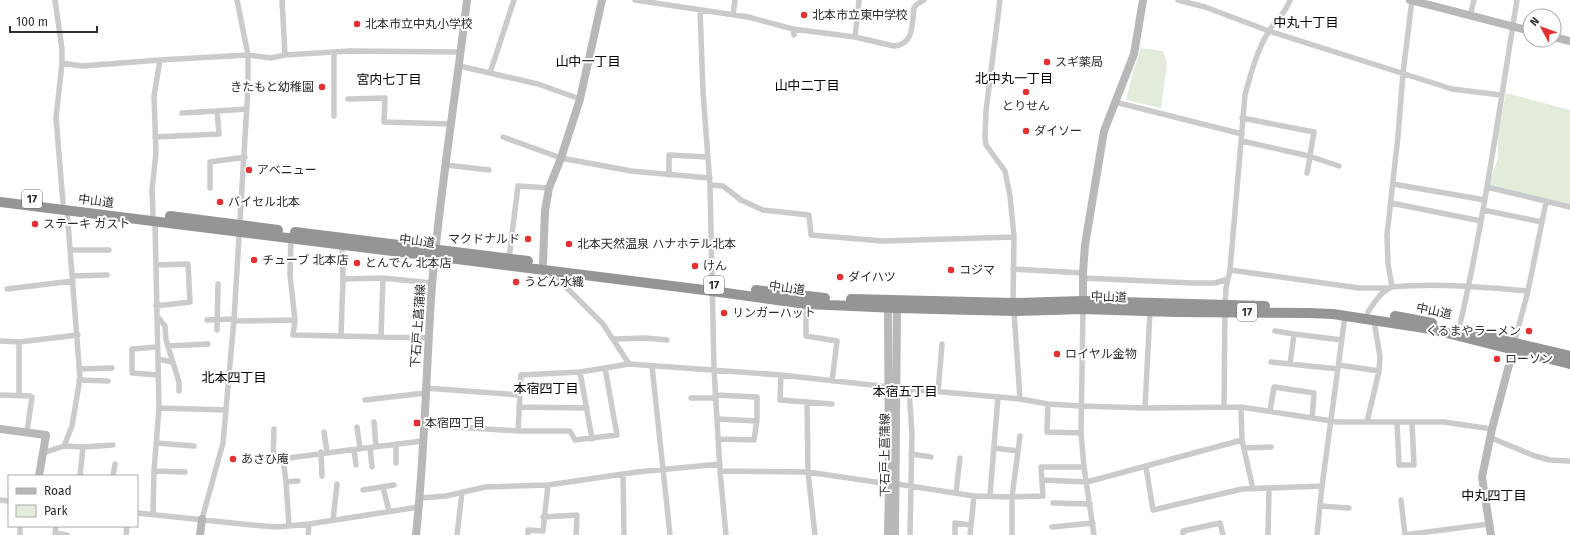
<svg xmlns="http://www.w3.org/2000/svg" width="1570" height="535" viewBox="0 0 1570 535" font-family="'Fira Sans','Noto Sans JP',sans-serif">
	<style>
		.green { fill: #e3ebdb }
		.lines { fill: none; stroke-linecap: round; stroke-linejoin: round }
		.street { stroke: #cbcbcb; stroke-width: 5.5 }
		.secondary { stroke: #b8b8b8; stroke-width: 8 }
		.highway { stroke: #959595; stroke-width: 10 }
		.poi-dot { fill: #e43033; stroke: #fff; stroke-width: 1.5 }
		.labels { text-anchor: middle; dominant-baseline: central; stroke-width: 4; stroke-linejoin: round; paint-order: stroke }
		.shield { fill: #fff; stroke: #6d6d6d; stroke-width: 1 }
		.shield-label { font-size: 11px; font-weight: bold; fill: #2e2e2e }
		.poi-label { font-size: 12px; fill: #2e2e2e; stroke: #fff; text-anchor: start }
		.street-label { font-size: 12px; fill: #2e2e2e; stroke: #fff }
		.neighbourhood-label { font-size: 13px; fill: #000; stroke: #fff }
	</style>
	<rect width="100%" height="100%" fill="#fff"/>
	<!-- green -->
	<path class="green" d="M1141,48L1163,51L1167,63L1161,108L1126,100L1132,75Z
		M1506,93L1570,110V206L1549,201L1489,184L1498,158V131Z"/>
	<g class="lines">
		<!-- street -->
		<path class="street" d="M55,0L62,49V63L56,118L63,203
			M282,0L285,55
			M635,0L748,17L793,29L855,37L894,46C914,45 912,24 914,8L916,5L924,0
			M1000,0L986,111L985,137L986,145L1005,171L1010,196L1014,237L1013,303
			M1178,0L1205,7L1269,31L1452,89L1501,95
			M700,10L703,92L710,185L714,369L720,471L726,535
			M733,15L735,0
			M1470,16L1474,0
			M793,29L794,35
			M855,37L859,0
			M62,63L82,66L160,60L248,55L271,58L285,55L350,51L461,52
			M459,66L538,84L580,99
			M490,73L514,0
			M348,99L385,98L384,122L451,124
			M1115,102L1242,134
			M182,113L217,111
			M334,116V52
			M1242,118L1314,132C1311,146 1310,160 1307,173
			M155,137L219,134L217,111L247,109
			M503,137L561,158L631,171L710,178
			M1242,141L1309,156L1339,166
			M446,165L489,170
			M669,175V155L708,157
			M1393,184L1485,200
			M710,185L723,186L741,200L763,210L809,215L811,235L883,241L1014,237
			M1487,187L1570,207
			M210,188V162L245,157
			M1391,203L1481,221
			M1483,210L1542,222
			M153,214L152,190L156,153L154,96L160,60
			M291,238L290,275L295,320L293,335L429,338
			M70,250H109
			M509,258L518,186L549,188
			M156,265L188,264L190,302L156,306
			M1013,269L1083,273
			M1230,270L1245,95C1251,73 1257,50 1269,31C1276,20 1286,13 1290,0
			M543,272L562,283L603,324L629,364L781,375L890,387
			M73,276L107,275
			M1083,278L1192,283H1215L1228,279
			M343,279L383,278L432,283
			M1392,287C1437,283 1483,287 1528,291
			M7,289L73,281
			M806,304V336L837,341L832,381
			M1083,309L1081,433L1084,467L1094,535
			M1014,311L1020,399
			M1368,312C1374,303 1382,290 1392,287L1388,264L1387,235L1398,136L1403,73L1412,0
			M157,316L165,326L166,340L179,382V391
			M207,320L234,319
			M234,321L295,320
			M1459,329C1484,221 1499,110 1517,0
			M217,330L218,284
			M1275,331L1294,334
			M341,335L343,279L342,245
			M381,337L383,278
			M614,339L646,338L667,340
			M0,341L19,342V396
			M19,342L78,335
			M1514,344L1528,291L1546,202
			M168,346L208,344
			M157,347L132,349V373L158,375
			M158,359L172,362
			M1271,362L1290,364
			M1339,365L1379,371
			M652,366L670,535
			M605,368L629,364
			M79,369L112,368
			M1338,369L1290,364L1294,334L1342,340
			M580,372L592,439
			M781,375L780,400L832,404
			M79,380L108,381
			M425,388L519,395
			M897,388L1020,399L1048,404L1081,406L1145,408L1241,407L1338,422H1444L1492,429
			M909,389L912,435L910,535
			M938,392L942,344
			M0,395L30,396L32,397L27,432
			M715,395L757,397V419L754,440L718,439
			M691,398H716
			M365,400L425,393
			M807,402L808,472L815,535
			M1048,404L1047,432L1081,433
			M519,407L587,408
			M1224,407L1225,305L1226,288L1230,270L1359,288H1387
			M159,408L226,410
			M1145,408L1150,311
			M1270,411L1274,387L1314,393L1312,418
			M717,419L757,421
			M374,422L376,447
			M1367,422L1379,371L1380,357L1374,320
			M1397,423L1399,465H1414L1412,423
			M423,425L518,431L521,375L580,372L605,368L617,435L575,440L570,431H518
			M357,427L360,449
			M274,429L273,460L283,459
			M324,432L327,452
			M1491,438L1535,456L1550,460L1570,461
			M1242,440L1253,489
			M156,443L194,446
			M64,446L72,426L80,378L67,210
			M370,448L372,467
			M994,448L1018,451
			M1244,448L1271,447
			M354,450L356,465
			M321,452L322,476
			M43,453L64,446L83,447L113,445
			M911,454L931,457
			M396,463V444
			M1146,467L1153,510L1242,489L1322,486L1345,316
			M154,471L185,472
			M720,471L808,472L889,484
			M623,474L624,535
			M80,476L83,447
			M113,476L115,464
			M1043,480L1087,482L1242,440L1241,407
			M286,482L298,481
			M897,484L974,496L1012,497L1043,496L1041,467H1084
			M383,487L389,511
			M363,490L394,485
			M956,492L960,458
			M990,495L998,397
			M420,498L446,496L485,487L548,485L637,472L720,464
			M0,500L9,501
			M1401,500L1405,535
			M1053,503L1090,504
			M1320,506L1349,508
			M137,513L252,525L278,527L309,524L419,507
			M153,514L154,471L159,408L155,221
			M543,517L577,515L576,535
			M202,519L223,443L234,319L248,88V55L237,0
			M333,520L337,484
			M56,526L55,533L67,535
			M289,526L286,482L283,459C329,452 376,447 422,441
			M1052,527L1093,523
			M20,535V526
			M126,535L127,526
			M308,535L309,524
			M457,535L462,492
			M528,535V530L543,531L548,485
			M955,535V523L971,525
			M970,535L974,496
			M1012,535V497L1020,436
			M1183,535V531L1220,523L1223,535
			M1268,535L1269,488
			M1317,535L1322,486
			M1404,535L1489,524"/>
		<!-- secondary -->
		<path class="secondary" d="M1410,0L1530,31
			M1554,37L1570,41
			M543,263L545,211L549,188L561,158L580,99L602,0
			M1083,305V273L1085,245L1104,131L1134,54L1143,0
			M0,429L46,435L39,476
			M200,535L202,519
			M416,535C425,452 426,368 432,285C440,190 456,95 467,0
			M888,535L889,484L888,308L892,301L897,308L895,535
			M1491,535L1482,477L1492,429L1513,350"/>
		<!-- highway -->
		<path class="highway" d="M0,202L712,291L806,304L897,308L1014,311L1083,309L1175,312L1309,313L1333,314L1431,329L1570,364
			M170,216L278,230
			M295,232L528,261
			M756,290L825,298
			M851,299L1013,303L1083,301L1265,306
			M1395,316L1432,323
			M1465,331L1570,356"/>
	</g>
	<!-- markers -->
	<g class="poi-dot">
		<circle cx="804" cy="15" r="4"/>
		<circle cx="357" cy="24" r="4"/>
		<circle cx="1047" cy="62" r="4"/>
		<circle cx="322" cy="87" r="4"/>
		<circle cx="1026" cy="92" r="4"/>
		<circle cx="1026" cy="131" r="4"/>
		<circle cx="249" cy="170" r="4"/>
		<circle cx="220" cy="202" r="4"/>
		<circle cx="35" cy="224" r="4"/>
		<circle cx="528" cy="239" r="4"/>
		<circle cx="569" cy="244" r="4"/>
		<circle cx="254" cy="260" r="4"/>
		<circle cx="357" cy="263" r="4"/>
		<circle cx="695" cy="266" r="4"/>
		<circle cx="951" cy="270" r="4"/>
		<circle cx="840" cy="277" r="4"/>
		<circle cx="516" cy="282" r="4"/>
		<circle cx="724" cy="313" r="4"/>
		<circle cx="1529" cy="331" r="4"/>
		<circle cx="1057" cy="354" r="4"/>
		<circle cx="1497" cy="359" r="4"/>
		<rect x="413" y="419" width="8" height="8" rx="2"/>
		<circle cx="233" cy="459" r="4"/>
	</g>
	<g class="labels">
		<!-- shield labels -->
		<g class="shield">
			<rect x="22" y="190" width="20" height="18" rx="3"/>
			<rect x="704" y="276" width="20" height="18" rx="3"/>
			<rect x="1237" y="303" width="20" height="18" rx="3"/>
		</g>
		<g class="shield-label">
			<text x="32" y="199">17</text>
			<text x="714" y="285">17</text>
			<text x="1247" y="312">17</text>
		</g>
		<!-- poi labels -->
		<g class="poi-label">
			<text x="812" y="15">北本市立東中学校</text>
			<text x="365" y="24">北本市立中丸小学校</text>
			<text x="1055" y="62">スギ薬局</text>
			<text x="314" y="87" text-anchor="end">きたもと幼稚園</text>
			<text x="1026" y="106" text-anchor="middle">とりせん</text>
			<text x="1034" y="131">ダイソー</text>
			<text x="257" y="170">アベニュー</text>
			<text x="228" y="202">バイセル北本</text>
			<text x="43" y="224">ステーキ ガスト</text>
			<text x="520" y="239" text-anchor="end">マクドナルド</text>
			<text x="577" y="244">北本天然温泉 ハナホテル北本</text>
			<text x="262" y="260">チューブ 北本店</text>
			<text x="365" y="263">とんでん 北本店</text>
			<text x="703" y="266">けん</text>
			<text x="959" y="270">コジマ</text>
			<text x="848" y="277">ダイハツ</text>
			<text x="524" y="282">うどん水織</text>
			<text x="732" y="313">リンガーハット</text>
			<text x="1521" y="331" text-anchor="end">くるまやラーメン</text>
			<text x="1065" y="354">ロイヤル金物</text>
			<text x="1505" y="359">ローソン</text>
			<text x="425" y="423">本宿四丁目</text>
			<text x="241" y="459">あさひ庵</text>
		</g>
		<!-- street labels -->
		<g class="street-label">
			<text transform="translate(96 201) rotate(7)">中山道</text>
			<text transform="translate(417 241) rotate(7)">中山道</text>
			<text transform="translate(787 288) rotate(8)">中山道</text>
			<text transform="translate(1109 297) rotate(2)">中山道</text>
			<text transform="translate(1434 311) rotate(12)">中山道</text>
			<text transform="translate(418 326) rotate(-86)">下石戸上菖蒲線</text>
			<text transform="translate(885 455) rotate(-90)">下石戸上菖蒲線</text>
		</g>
		<!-- neighbourhood labels -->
		<g class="neighbourhood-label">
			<text x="1306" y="22">中丸十丁目</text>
			<text x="588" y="61">山中一丁目</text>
			<text x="1014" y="78">北中丸一丁目</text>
			<text x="389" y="79">宮内七丁目</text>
			<text x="807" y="85">山中二丁目</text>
			<text x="234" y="377">北本四丁目</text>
			<text x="546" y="388">本宿四丁目</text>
			<text x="905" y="391">本宿五丁目</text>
			<text x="1494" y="495">中丸四丁目</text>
		</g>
	</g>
	<!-- legend -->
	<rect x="8" y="475" width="130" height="52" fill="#ffffff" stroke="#ababab"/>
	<rect x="16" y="488" width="20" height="6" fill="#b8b8b8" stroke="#ababab"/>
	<text x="44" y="495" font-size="12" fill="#2e2e2e">Road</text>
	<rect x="16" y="505" width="20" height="12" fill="#e3ebdb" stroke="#ababab"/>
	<text x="44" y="515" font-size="12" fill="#2e2e2e">Park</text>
	<!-- north arrow -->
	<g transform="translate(1542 28) rotate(311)"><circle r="19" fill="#ffffff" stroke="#ababab"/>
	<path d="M0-3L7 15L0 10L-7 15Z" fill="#e43033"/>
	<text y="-6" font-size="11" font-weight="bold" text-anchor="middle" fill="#2e2e2e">N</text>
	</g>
	<!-- scale -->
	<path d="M10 26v6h87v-6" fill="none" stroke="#2e2e2e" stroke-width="2"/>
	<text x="16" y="26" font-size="12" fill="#2e2e2e" stroke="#ffffff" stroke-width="3" paint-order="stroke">100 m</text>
</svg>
